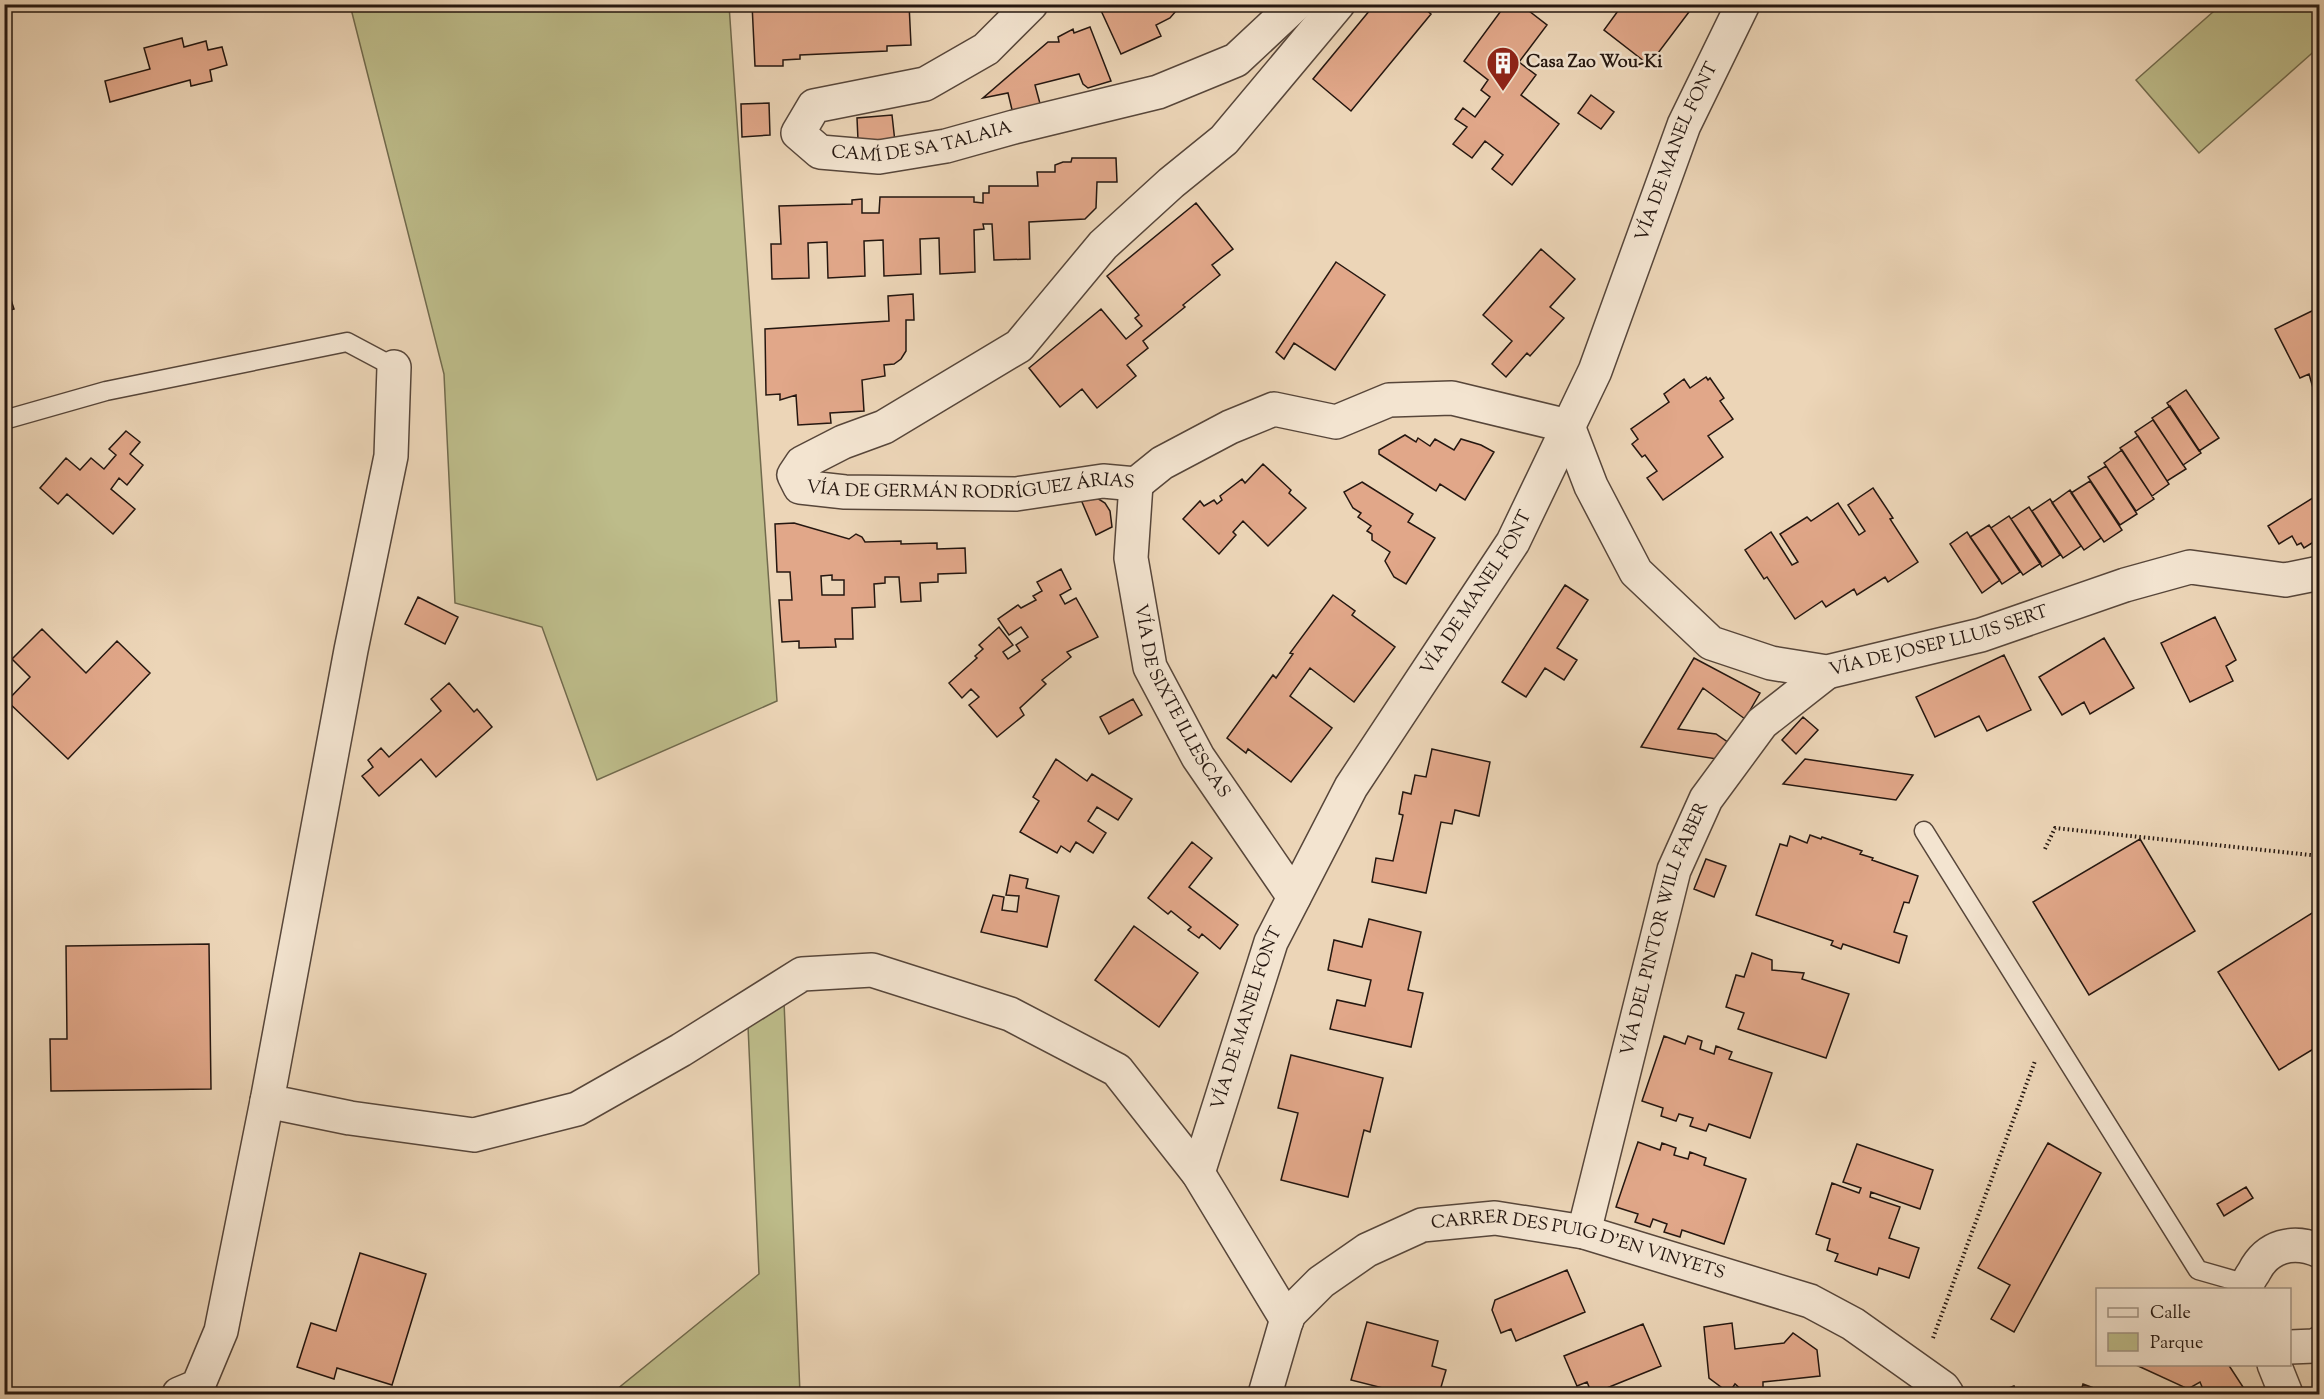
<svg xmlns="http://www.w3.org/2000/svg" width="2324" height="1399" viewBox="0 0 2324 1399" font-family="'Sorts Mill Goudy',serif">
	<style>
		.green { fill: #bdbc8a; stroke: #716a4d; stroke-width: 1.5 }
		.building { fill: #e1a789; stroke: #251710; stroke-width: 1.5; fill-rule: evenodd }
		.lines { fill: none; stroke-linecap: round; stroke-linejoin: round }
		.service-casing { stroke: #57463a; stroke-width: 21 }
		.minor-casing { stroke: #57463a; stroke-width: 36 }
		.path { stroke: #251710; stroke-width: 4; stroke-dasharray: 1.5 3; stroke-linecap: butt }
		.service { stroke: #f3e4d0; stroke-width: 18 }
		.minor { stroke: #f3e4d0; stroke-width: 33 }
		.labels { text-anchor: middle; dominant-baseline: central; stroke-width: 5; stroke-linejoin: round; paint-order: stroke }
		.poi-label { font-size: 18px; font-weight: bold; fill: #251710; stroke: #f3e4d0; text-anchor: start }
		.street-label { font-size: 18px; fill: #251710; stroke: #f3e4d0 }
	</style>
	<rect width="100%" height="100%" fill="#ecd5b7"/>
	<filter id="stains"><feTurbulence type="fractalNoise" baseFrequency=".00333" numOctaves="4"/><feColorMatrix values="0 0 0 0 .2 0 0 0 0 .09 0 0 0 0 .02 0 0 0 .5 -.17"/></filter>
	<radialGradient id="worn" r=".72"><stop offset=".6" stop-color="#630" stop-opacity="0"/><stop offset="1" stop-color="#630" stop-opacity=".3"/></radialGradient>
	<!-- green -->
	<path class="green" d="M2222,4L2319,5V47L2199,153L2136,80Z
		M350,5H729L777,701L597,780L542,627L455,603L444,374Z
		M784,1001L800,1394H611L759,1274L748,1026Z"/>
	<!-- building -->
	<path class="building" d="M752,4H909L911,45L887,46V51L800,55V59L783,60V66H755Z
		M1098,4H1182L1170,18L1156,25L1161,36L1121,54Z
		M1375,4H1419L1431,14L1351,111L1313,79Z
		M1506,4H1520L1547,25L1519,62L1536,75L1521,95L1559,124L1512,185L1492,169L1503,155L1485,141L1472,158L1453,144L1467,127L1455,119L1463,108L1475,117L1490,97L1481,90L1488,80L1464,61Z
		M1623,4H1695L1649,65L1604,30Z
		M1090,27L1111,81L1088,88L1083,84L1079,74L1035,85L1042,111L1014,118L1008,93L983,98L1048,42H1059L1058,37L1073,29L1074,33Z
		M182,38L184,47L206,41L208,50L222,47L227,65L210,70L212,81L191,86L190,80L110,102L105,81L150,69L144,48Z
		M1591,95L1614,112L1601,129L1578,113Z
		M769,103L770,135L742,137L741,104Z
		M892,115L895,142L858,140L857,118Z
		M1072,158H1116L1117,182H1097L1096,208L1085,219L1029,222L1030,259L994,260L992,224H983L984,229L974,230L975,272L940,274L939,238L920,239L921,274L884,276L883,240L864,241L865,276L828,278L827,242L808,243L809,278L772,279L771,244H781L779,206L852,204V200L862,199V213H879L880,197H974V202L983,203V193H989V186H1038L1037,172H1055V165L1063,162H1071Z
		M1196,203L1233,249L1212,265L1220,275L1183,305L1185,307L1143,341L1148,348L1127,365L1136,376L1097,408L1082,389L1060,407L1029,368L1101,309L1126,339L1142,326L1135,318L1139,315L1107,276Z
		M1541,249L1575,279L1550,307L1564,318L1530,356L1527,353L1506,377L1492,364L1512,341L1483,315Z
		M1336,262L1385,295L1335,370L1294,343L1284,359L1276,352Z
		M4,279L14,309L4,312Z
		M913,294L914,320H906V351L901,359L894,364L884,365L885,376L862,380L864,411L830,413L831,423L798,425L796,395L780,400V394L766,395L765,329L889,321L888,296Z
		M2320,307V409H2319L2309,374L2300,378L2275,329Z
		M1706,377L1708,380L1710,378L1724,398L1720,401L1733,419L1708,436L1723,457L1663,500L1647,478L1657,471L1645,455L1642,457L1632,444L1638,439L1631,429L1669,402L1664,394L1684,379L1690,388Z
		M2186,390L2219,438L2199,451L2167,403Z
		M2170,406L2201,453L2183,465L2152,418Z
		M2153,420L2186,469L2167,481L2135,432Z
		M126,431L140,442L130,454L143,465L127,485L119,478L111,489L135,509L113,534L67,494L58,504L40,488L66,458L80,470L91,458L104,469L116,455L109,449Z
		M1405,435L1416,442L1418,438L1430,446L1435,439L1454,450L1461,439L1481,445L1494,452L1465,500L1440,484L1436,491L1379,454V450Z
		M2138,436L2169,484L2152,496L2120,448Z
		M2122,450L2154,499L2136,511L2104,463Z
		M1263,464L1291,490L1289,493L1306,508L1268,546L1243,521L1233,532L1236,535L1219,554L1183,519L1200,501L1204,506L1214,500L1217,504L1222,500L1220,496L1242,479L1245,483Z
		M2106,466L2137,514L2120,525L2088,477Z
		M2090,481L2122,530L2104,542L2071,493Z
		M1362,482L1413,514L1408,522L1435,538L1406,584L1394,577L1385,561L1390,552L1372,540V534L1367,531L1371,526L1358,517L1361,513L1353,508L1344,492Z
		M1873,488L1893,518L1890,519L1918,562L1888,582L1885,577L1857,595L1854,589L1826,607L1822,601L1795,619L1767,577L1764,579L1745,550L1771,532L1792,565L1798,562L1780,534L1807,517L1811,521L1838,503L1859,535L1865,531L1848,505Z
		M2070,490L2101,538L2084,550L2052,503Z
		M2319,494L2320,538L2304,548L2301,543L2297,545L2292,536L2279,544L2268,526Z
		M1079,495L1097,498L1105,503L1110,511L1112,527L1096,535Z
		M2050,499L2081,546L2063,558L2032,511Z
		M2029,507L2060,555L2042,567L2011,519Z
		M2009,516L2041,563L2023,575L1991,528Z
		M794,523L849,539L856,534L862,537L865,542L901,541V544L937,543V549L965,548L966,573L938,574V582L920,583L921,601L901,602L899,577H885V583L874,584L875,607L852,608L853,639H835L836,647L799,648V641L782,642L779,600H792L790,572H777L775,524ZM832,575V580H844V595H822L821,576Z
		M1989,525L2020,572L2002,584L1970,537Z
		M1967,532L2000,580L1982,593L1950,544Z
		M1061,569L1071,589L1060,595L1065,604L1076,598L1098,637L1067,652L1071,657L1042,680L1046,684L1020,708L1024,715L997,737L969,705L979,697L971,689L962,698L949,683L977,658L975,656L983,649L979,645L999,627L1013,645L1003,652L1008,659L1020,651L1016,645L1028,637L1021,627L1009,635L998,619L1018,605L1021,608L1036,600L1033,596L1042,591L1037,582Z
		M1565,585L1588,600L1557,648L1577,660L1564,680L1545,668L1526,697L1502,682Z
		M1333,595L1355,611L1352,615L1395,647L1354,702L1310,668L1290,696L1332,728L1291,782L1248,749L1246,753L1227,738L1273,675L1276,678L1293,654L1290,653Z
		M418,597L458,617L445,644L405,624Z
		M2215,617L2236,660L2226,666L2233,681L2190,702L2161,643Z
		M42,629L86,673L117,641L150,673L68,759L7,701L30,677L12,659Z
		M2104,638L2134,688L2090,714L2084,702L2062,715L2039,677Z
		M2004,655L2031,710L1987,731L1979,716L1935,737L1916,697Z
		M1694,658L1760,693L1745,719L1703,688L1678,729L1716,734L1732,745L1723,760L1641,747Z
		M449,683L474,712L477,709L492,727L436,777L421,759L379,796L362,776L373,767L368,760L381,748L389,757L441,711L431,699Z
		M1133,699L1142,715L1109,734L1100,717Z
		M1803,717L1818,730L1796,754L1782,740Z
		M1432,749L1490,762L1479,816L1455,810L1452,824L1441,822L1426,893L1372,882L1376,858L1393,861L1403,815L1399,814L1403,792L1411,794L1415,775L1426,777Z
		M1056,759L1087,781L1092,774L1132,799L1118,820L1097,807L1088,821L1106,833L1093,853L1076,842L1070,852L1061,846L1057,853L1020,832L1039,801L1033,797Z
		M1805,759L1913,775L1896,800L1783,784Z
		M1810,835L1821,839L1822,837L1862,851L1860,854L1873,858L1872,860L1918,876L1909,903L1904,902L1894,932L1907,936L1899,963L1843,944L1841,949L1831,945L1833,941L1756,915L1780,844L1787,846L1790,836L1807,843Z
		M2140,839L2195,931L2089,995L2033,902Z
		M1192,842L1212,858L1189,887L1238,925L1220,949L1202,934L1199,938L1188,930L1191,927L1171,911L1168,914L1148,898Z
		M1706,859L1726,866L1714,897L1694,889Z
		M1010,875L1028,879L1026,888L1059,896L1047,947L981,932L993,895L1004,897L1002,910L1017,912L1019,896L1006,895Z
		M2320,908V1045L2279,1070L2218,972Z
		M1369,919L1421,932L1408,990L1423,993L1411,1047L1330,1029L1337,1000L1365,1006L1371,980L1328,970L1334,940L1362,947Z
		M1134,926L1198,973L1159,1027L1095,980Z
		M209,944L211,1089L51,1091L50,1039H67L66,946Z
		M1752,953L1772,960V970L1804,973L1802,979L1849,994L1826,1058L1738,1029L1744,1013L1726,1007L1736,975L1744,977Z
		M1664,1036L1685,1044L1688,1036L1702,1041L1700,1049L1714,1054L1716,1046L1732,1052L1729,1059L1772,1073L1750,1138L1709,1124L1706,1131L1690,1126L1693,1118L1679,1114L1676,1121L1661,1116L1663,1108L1642,1101Z
		M1291,1055L1383,1078L1370,1132L1364,1130L1348,1197L1281,1180L1298,1113L1278,1108Z
		M1638,1142L1660,1150L1662,1143L1676,1148L1674,1155L1688,1159L1690,1152L1706,1158L1704,1165L1746,1179L1724,1244L1682,1230L1680,1237L1664,1232L1667,1224L1653,1219L1650,1227L1635,1222L1638,1214L1616,1207Z
		M2048,1143L2101,1173L2014,1332L1991,1319L2010,1285L1978,1268Z
		M1857,1144L1933,1170L1920,1209L1871,1192L1870,1197L1900,1207L1889,1238L1919,1248L1909,1278L1879,1268L1877,1275L1835,1261L1838,1254L1827,1250L1830,1239L1816,1234L1832,1183L1859,1193L1861,1188L1843,1182Z
		M2246,1187L2253,1198L2224,1216L2217,1204Z
		M360,1253L426,1274L392,1385L337,1368L334,1379L297,1367L311,1323L336,1331Z
		M1567,1270L1585,1312L1516,1341L1511,1329L1501,1333L1492,1310L1495,1300Z
		M1367,1322L1438,1341L1432,1366L1446,1370L1439,1394H1382L1383,1388L1351,1380Z
		M1732,1323L1735,1349L1784,1343L1793,1333L1817,1350L1820,1376L1763,1382V1390L1744,1392L1735,1384L1729,1393L1709,1378L1704,1327Z
		M1643,1324L1661,1366L1592,1394L1587,1382L1577,1386L1564,1356Z
		M2228,1364L2243,1387L2230,1394H2205L2200,1382L2188,1389L2136,1365Z
		M2083,1384L2110,1394H2080Z
		M2014,1386L2017,1394H1993Z"/>
	<g class="lines">
		<defs>
			<path id="service" d="M4,420L106,391L347,342L394,367
				M1924,831L2198,1270L2247,1284"/>
			<g id="minor">
				<path id="s1" d="M1031,4L986,49L925,84L814,106L798,133L820,152L879,157L946,146L1014,127L1158,92L1236,60L1296,4"/>
				<path id="s2" d="M1338,4L1224,140L1171,183L1103,245L1019,346L884,427L843,442L802,463L794,475L800,487L845,492L1016,494L1103,481L1136,484L1162,463L1230,427L1274,409L1336,422L1389,400L1452,398L1568,426L1591,486L1636,572L1711,643L1771,663L1827,672L1981,635L2125,585L2190,567L2285,580L2320,573"/>
				<path d="M394,367L391,456L351,650L267,1101L350,1118L474,1135L577,1109L681,1050L802,974L872,970L1010,1014L1117,1070L1198,1173L1287,1320"/>
				<path id="s3" d="M1136,484L1131,558L1150,667L1198,757L1294,897"/>
				<path id="s4" d="M1198,1173L1271,942L1351,787L1513,542L1595,371L1684,125L1743,4"/>
				<path id="s5" d="M1584,1232L1674,870L1706,799L1762,723L1827,672"/>
				<path d="M2247,1290C2247,1282 2250,1278 2254,1272C2267,1246 2293,1239 2320,1251"/>
				<path d="M2290,1347L2314,1346L2320,1343"/>
				<path d="M2274,1364L2286,1394"/>
				<path d="M179,1394L198,1386L221,1331L267,1101"/>
				<path id="s6" d="M1265,1394L1288,1315L1321,1282L1367,1250L1422,1225L1495,1218L1584,1232L1810,1301L1853,1324L1943,1388L1947,1394"/>
			</g>
		</defs>
		<!-- service casing -->
		<use href="#service" class="service-casing"/>
		<!-- minor casing -->
		<use href="#minor" class="minor-casing"/>
		<!-- path -->
		<path class="path" d="M2045,849L2055,828L2320,856
			M1933,1338L2035,1061"/>
		<!-- service -->
		<use href="#service" class="service"/>
		<!-- minor -->
		<use href="#minor" class="minor"/>
	</g>
	<!-- icons -->
	<defs>
		<symbol id="building-pin" viewBox="-11 -11 22 30"><path d="M0 17L-7.5 6A9.5 9.5 0 1 1 7.5 6Z" fill="#8f2418" stroke="#f3e4d0"/><path d="M-4-6H4V6H1V3H-1V6H-4ZM-2.5-4.3h1.7v1.8h-1.7ZM.8-4.3h1.7v1.8H.8ZM-2.5-1h1.7V.8h-1.7ZM.8-1h1.7V.8H.8Z" fill="#fff"/></symbol>
	</defs>
	<g fill-rule="evenodd">
		<use href="#building-pin" x="1484" y="44" width="38" height="52"/>
	</g>
	<g class="labels">
		<!-- poi labels -->
		<g class="poi-label">
			<text x="1526" y="63">Casa Zao Wou-Ki</text>
		</g>
		<!-- street labels -->
		<g class="street-label">
			<text stroke="none"><textPath href="#s1" startOffset="411">CAMÍ DE SA TALAIA</textPath></text>
			<text stroke="none"><textPath href="#s4" startOffset="1134">VÍA DE MANEL FONT</textPath></text>
			<text stroke="none"><textPath href="#s2" startOffset="915">VÍA DE GERMÁN RODRÍGUEZ ÁRIAS</textPath></text>
			<text stroke="none"><textPath href="#s4" startOffset="648">VÍA DE MANEL FONT</textPath></text>
			<text stroke="none"><textPath href="#s2" startOffset="2043">VÍA DE JOSEP LLUIS SERT</textPath></text>
			<text stroke="none"><textPath href="#s3" startOffset="228">VÍA DE SIXTE ILLESCAS</textPath></text>
			<text stroke="none"><textPath href="#s5" startOffset="314">VÍA DEL PINTOR WILL FABER</textPath></text>
			<text stroke="none"><textPath href="#s4" startOffset="162">VÍA DE MANEL FONT</textPath></text>
			<text stroke="none"><textPath href="#s6" startOffset="405">CARRER DES PUIG D'EN VINYETS</textPath></text>
		</g>
	</g>
	<!-- margin -->
	<rect width="2324" height="1399" fill="none" stroke="#ecd5b7" stroke-width="24"/>
	<rect x="6" y="6" width="2312" height="1387" fill="none" stroke="#251710" stroke-width="3"/>
	<rect x="12" y="12" width="2300" height="1375" fill="none" stroke="#251710" stroke-width="1.5"/>
	<!-- legend -->
	<rect x="2096" y="1288" width="195" height="78" fill="#f3e4d0" stroke="#a19283" stroke-width="1.5"/>
	<rect x="2108" y="1308" width="30" height="9" fill="#f3e4d0" stroke="#a19283" stroke-width="1.5"/>
	<text x="2150" y="1318" font-size="18" fill="#251710">Calle</text>
	<rect x="2108" y="1333" width="30" height="18" fill="#bdbc8a" stroke="#a19283" stroke-width="1.5"/>
	<text x="2150" y="1348" font-size="18" fill="#251710">Parque</text>
	<rect width="100%" height="100%" filter="url(#stains)"/>
	<rect width="100%" height="100%" fill="url(#worn)"/>
</svg>
